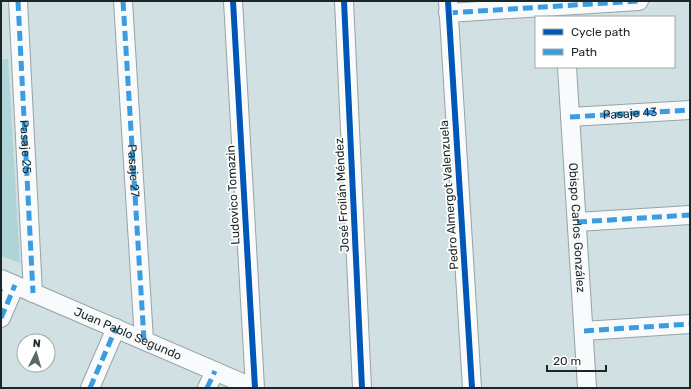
<svg xmlns="http://www.w3.org/2000/svg" width="691" height="389" viewBox="0 0 691 389" font-family="Rubik,sans-serif">
	<style>
		.green { fill: #afd4d8 }
		.lines { fill: none; stroke-linecap: round; stroke-linejoin: round }
		.minor-casing { stroke: #97a3a4; stroke-width: 20 }
		.minor { stroke: #f8fafb; stroke-width: 18 }
		.quiet { stroke: #3b9ce0; stroke-width: 5; stroke-dasharray: 10 5; stroke-linecap: butt }
		.cycleway-casing { stroke: #fff; stroke-width: 8 }
		.cycleway { stroke: #0057b8; stroke-width: 6 }
		.labels { text-anchor: middle; dominant-baseline: central; stroke-width: 3.5; stroke-linejoin: round; paint-order: stroke }
		.street-label { font-size: 12px; fill: #1b2627; stroke: #fff }
	</style>
	<rect width="100%" height="100%" fill="#d1e0e2"/>
	<!-- green -->
	<path class="green" d="M1,59H8L20,263L1,256Z"/>
	<g class="lines">
		<defs>
			<g id="minor">
				<path d="M18,1L33,293"/>
				<path id="s1" d="M123,1L144,340"/>
				<path d="M233,1L255,388"/>
				<path d="M344,1L362,388"/>
				<path d="M448,1L472,388"/>
				<path d="M448,13L639,1"/>
				<path id="s2" d="M567,67L587,388"/>
				<path id="s3" d="M570,117L690,110"/>
				<path d="M577,222L690,215"/>
				<path id="s4" d="M1,279L254,388"/>
				<path d="M1,318L15,285"/>
				<path d="M584,331L690,324"/>
				<path d="M90,388L116,328"/>
				<path d="M207,388L215,371"/>
			</g>
		</defs>
		<!-- minor casing -->
		<use href="#minor" class="minor-casing"/>
		<!-- minor -->
		<use href="#minor" class="minor"/>
		<!-- quiet -->
		<g class="quiet">
			<path id="s5" d="M18,1L33,293"/>
			<path d="M123,1L144,340"/>
			<path d="M448,13L639,1"/>
			<path d="M570,117L690,110"/>
			<path d="M577,222L690,215"/>
			<path d="M1,318L15,285"/>
			<path d="M584,331L690,324"/>
			<path d="M90,388L116,328"/>
			<path d="M207,388L215,371"/>
		</g>
		<defs>
			<path id="cycleway" d="M233,1L255,388
				M344,1L362,388
				M448,1L472,388"/>
		</defs>
		<!-- cycleway casing -->
		<use href="#cycleway" class="cycleway-casing"/>
		<!-- cycleway -->
		<use href="#cycleway" class="cycleway"/>
	</g>
	<g class="labels">
		<!-- street labels -->
		<g class="street-label">
			<text stroke="none"><textPath href="#s3" startOffset="60">Pasaje 43</textPath></text>
			<text stroke="none"><textPath href="#s5" startOffset="146">Pasaje 25</textPath></text>
			<text stroke="none"><textPath href="#s1" startOffset="170">Pasaje 27</textPath></text>
			<text transform="translate(233 195) rotate(-93)">Ludovico Tomazin</text>
			<text transform="translate(342 195) rotate(-93)">José Froilán Méndez</text>
			<text transform="translate(449 195) rotate(-94)">Pedro Almergot Valenzuela</text>
			<text stroke="none"><textPath href="#s2" startOffset="161">Obispo Carlos González</textPath></text>
			<text stroke="none"><textPath href="#s4" startOffset="138">Juan Pablo Segundo</textPath></text>
		</g>
	</g>
	<!-- border -->
	<rect width="691" height="389" fill="none" stroke="#1b2627" stroke-width="4"/>
	<!-- legend -->
	<rect x="535" y="16" width="140" height="52" fill="#ffffff" stroke="#a4a8a9"/>
	<rect x="543" y="29" width="20" height="6" fill="#0057b8" stroke="#a4a8a9"/>
	<text x="571" y="36" font-size="12" fill="#1b2627">Cycle path</text>
	<rect x="543" y="49" width="20" height="6" fill="#3b9ce0" stroke="#a4a8a9"/>
	<text x="571" y="56" font-size="12" fill="#1b2627">Path</text>
	<!-- north arrow -->
	<g transform="translate(36 353) rotate(5)"><circle r="19" fill="#ffffff" stroke="#a4a8a9"/>
	<path d="M0-3L7 15L0 10L-7 15Z" fill="#5b6768"/>
	<text y="-6" font-size="11" font-weight="bold" text-anchor="middle" fill="#1b2627">N</text>
	</g>
	<!-- scale -->
	<path d="M547 365v6h59v-6" fill="none" stroke="#1b2627" stroke-width="2"/>
	<text x="553" y="365" font-size="12" fill="#1b2627" stroke="#ffffff" stroke-width="3" paint-order="stroke">20 m</text>
</svg>
